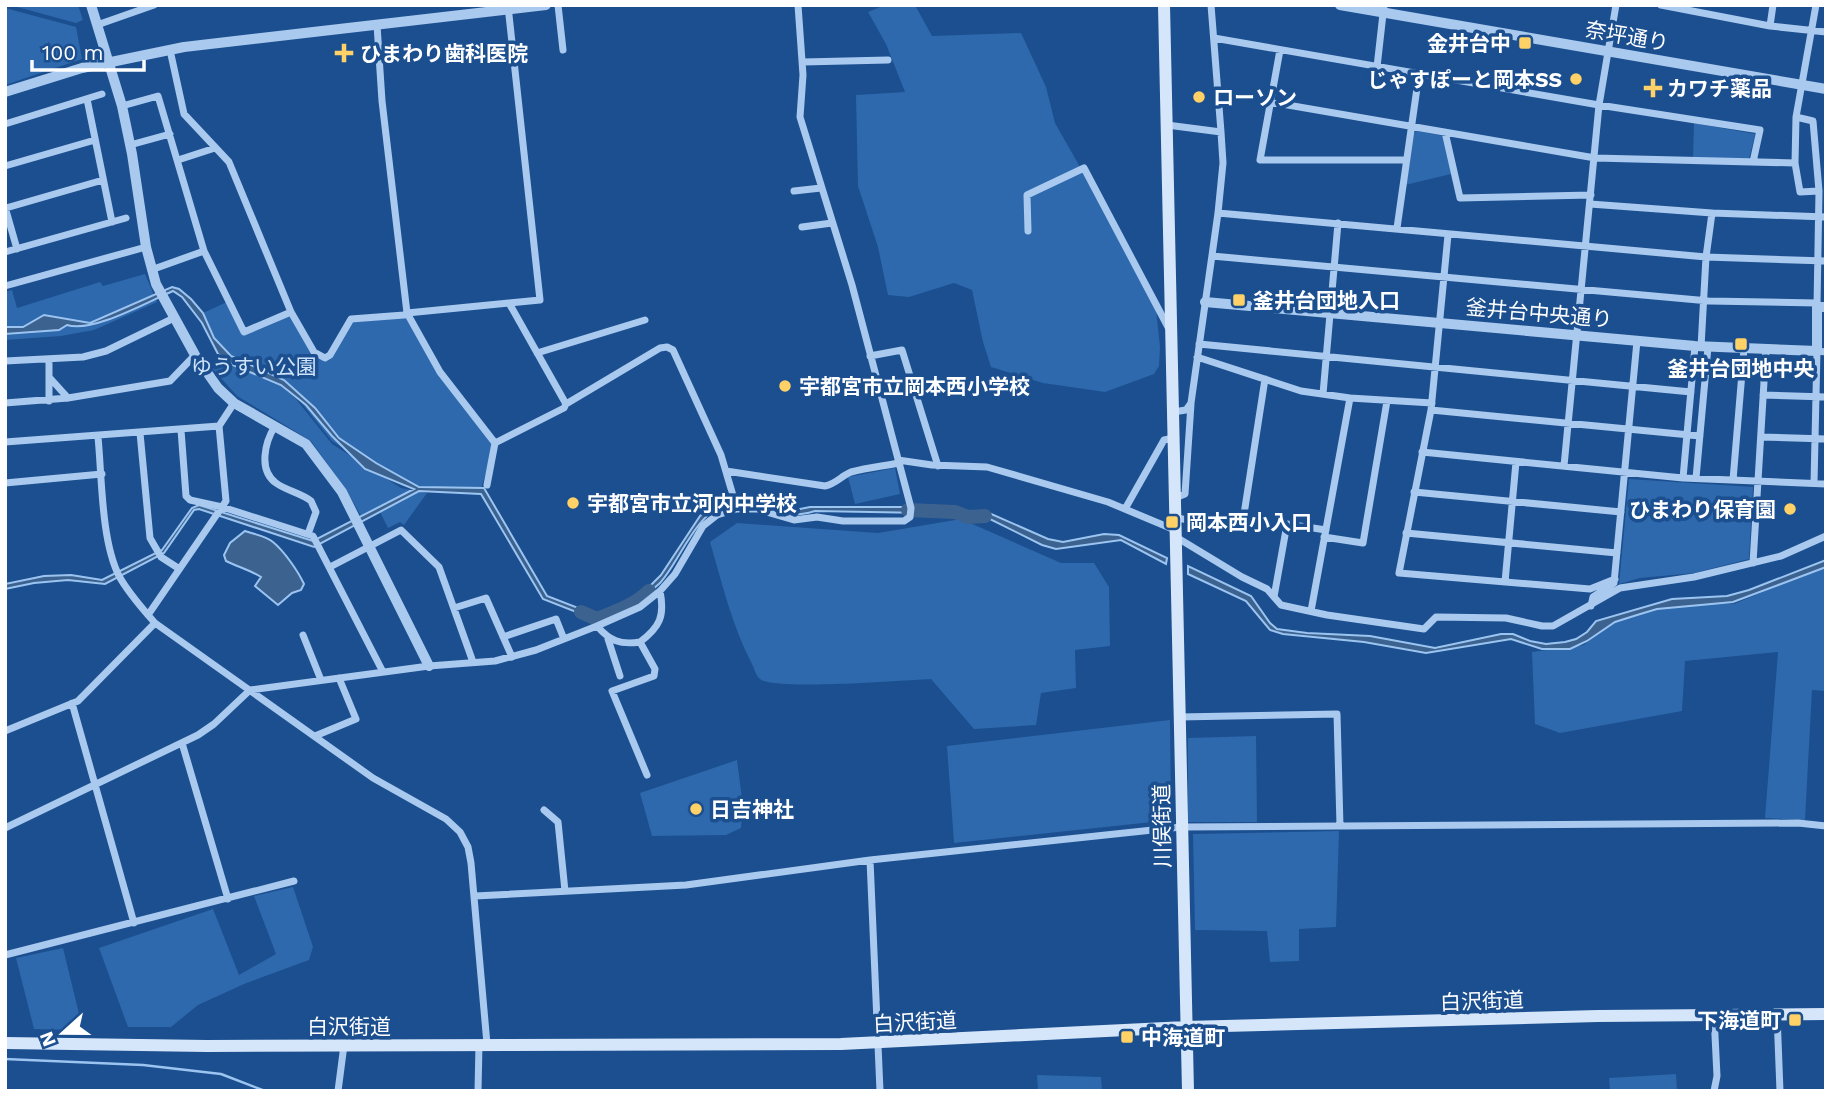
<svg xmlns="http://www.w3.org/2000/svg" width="1831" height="1096" viewBox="0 0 1831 1096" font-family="'Work Sans','Noto Sans JP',sans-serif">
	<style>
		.green { fill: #2e69ad }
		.water { fill: #3c6290; stroke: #9cc4f0; stroke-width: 2 }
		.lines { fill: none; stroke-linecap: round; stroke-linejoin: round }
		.stream { stroke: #9cc4f0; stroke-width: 2.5 }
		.river { stroke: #3c6290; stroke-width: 14 }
		.minor { stroke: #a9c9ee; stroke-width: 7 }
		.tertiary { stroke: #a9c9ee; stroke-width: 10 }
		.secondary { stroke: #d6e6fa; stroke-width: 12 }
		.poi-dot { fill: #ffd166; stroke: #1b4f8f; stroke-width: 2.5 }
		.labels { text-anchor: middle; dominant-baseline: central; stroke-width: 7; stroke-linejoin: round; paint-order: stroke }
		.street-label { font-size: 21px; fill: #fff; stroke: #1b4f8f }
		.poi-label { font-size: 21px; font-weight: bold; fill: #fff; stroke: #1b4f8f; text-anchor: start }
		.park-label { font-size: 21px; fill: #cfe3fa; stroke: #1b4f8f }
	</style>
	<rect width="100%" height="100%" fill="#1b4f8f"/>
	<!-- green -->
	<path class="green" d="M10,5H78L83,20L76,23Z
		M885,5H915L932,36L1021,33L1046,87L1055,123L1113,225L1156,309L1160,347L1159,366L1154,374L1105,392L1043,383L991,367L983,342L972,290L954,283L909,297L888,295L878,247L858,186L856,95L905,92L886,44L868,12Z
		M5,8L76,27L82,59L5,85Z
		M1694,123L1755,134L1749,159H1693Z
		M1417,131L1444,136L1451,174L1405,185L1412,134Z
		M145,274L157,302L94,330L61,336L5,340V292L12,290L17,308L100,282L103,286Z
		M229,301L244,332L291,312L314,352L325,358L351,319L404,315L440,372L495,443L479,495L403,486L332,441L284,381L281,386L296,399L332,444L401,488L427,493L404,525L400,522L388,528L380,512L364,521L345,488L311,441L237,396L212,368L223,356L203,313Z
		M895,468L900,494L855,504L848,477Z
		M1629,479L1753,487L1749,559L1694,573L1640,578L1619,584Z
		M961,519L1061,563H1094L1109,587L1110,646L1075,650L1076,688L1041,693L1036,725L974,729L931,679C906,680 772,691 760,679C756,676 754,668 752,664C732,626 722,583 710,542L737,523L878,533Z
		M1826,566V691L1812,690L1805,820L1765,818L1778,652L1685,661L1682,711L1560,733L1535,724L1532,652L1584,645L1619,616L1689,601L1734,604Z
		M1170,720L1171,820L954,843L947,746Z
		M1256,736L1257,822H1188V738Z
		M737,760L743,806L741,828L726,835L652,836L640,793Z
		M1339,831L1336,927L1299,929V961L1270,962L1267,931L1195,930L1193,834Z
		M293,887L313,947L309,960L244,984L198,1005L171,1027H128L99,948L213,909L239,975L276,954L254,896Z
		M63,948L83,1030L34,1029L16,958Z
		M1676,1074L1677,1091H1610L1609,1078Z
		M1037,1075L1101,1077L1102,1091H1038Z"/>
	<!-- water -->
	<path class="water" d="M172,287L179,289L191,299L203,313L214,338L231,356L284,380L315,408L339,438L376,463L419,487L484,488L547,596L596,615L638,598L661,575L700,516L725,500L753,499L790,511L810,507H927L926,513L815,511C805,514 794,516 783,514C766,510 743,499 725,505C695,514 680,561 660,583C641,601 618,609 594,619L543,599L481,494L419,491L314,547L199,509L194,510L164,553L105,584L68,580L34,583L5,589V584L44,576L71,575L102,580L162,550L192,508L199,505L313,541L414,489L365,469L332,436L306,405L281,385L233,365L218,354L202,323L182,297L173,291C147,302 93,333 67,325L59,330L5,334V327H23L44,315L90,323Z
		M967,512L989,513L1048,539L1063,542L1104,534L1119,535L1167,558L1166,564L1121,540L1056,549L1042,545L988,518L966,519Z
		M245,531C253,534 266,536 273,542C284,551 298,571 304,584L301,590L292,593L278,605L255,586L261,577C250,570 238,567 226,561L224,555L230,543Z
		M1826,560V567L1733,602L1657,609L1637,615L1615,622L1587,641L1570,649H1542L1511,639L1426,653L1364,642L1283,634L1270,630L1246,601L1188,574V566L1251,596L1270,623L1277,629L1307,633L1370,636L1435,648L1501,634H1513L1530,641L1546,644L1565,642L1576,639L1587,632L1596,621L1672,599L1727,596L1749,590Z"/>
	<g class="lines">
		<!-- stream -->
		<path class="stream" d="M5,1059L143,1065L221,1074L265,1091"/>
		<!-- river -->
		<path class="river" d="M908,510L955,512L968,517L985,516
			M581,612L597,619C615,612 635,605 649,591"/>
		<!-- minor -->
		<path class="minor" d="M558,5L563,50
			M1661,5L1770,26L1826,32
			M508,6L540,300L509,303L566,404
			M97,25L154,5
			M377,25L382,101L407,313L509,303
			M1770,26L1773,5
			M1214,38L1599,105L1760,130L1753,162
			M170,50L184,114L229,162L291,312L314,352L325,358L330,355L351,319L404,315L407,313L440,372L495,443L487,485
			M1280,50L1260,160H1406
			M803,62L888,60
			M1377,67L1384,5
			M87,99L112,222
			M1270,102L1595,158L1795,163L1796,117L1816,5
			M122,106L158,96L204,251L244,332L291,312
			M1796,117L1813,121L1819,191L1817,306
			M5,124L102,94
			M1167,125L1221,132L1211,5
			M1445,132L1460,198L1591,195
			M130,145L170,134
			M178,160L215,148
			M1795,163L1800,192L1819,191
			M5,166L95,140
			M794,191L821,188
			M1590,204L1712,213L1826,217
			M5,207L17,249
			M6,208L103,180
			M1218,213L1706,257L1826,261
			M802,227L832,223
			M1397,228L1419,74
			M1028,231L1027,195L1084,168L1168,327
			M1448,235L1431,410L1399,573L1590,589L1615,579
			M5,252L126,218
			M1212,256L1709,301L1817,303
			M151,270L204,251
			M5,286L146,247
			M1199,344L1691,392
			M1701,347L1706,257L1712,213
			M537,353L645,320
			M870,356L902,350L938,466
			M1197,357L1301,391L1350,398L1432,403
			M49,359V401
			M5,361L83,357L106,351L174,318
			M49,377L68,398
			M1323,394L1338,223
			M1763,395L1826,397
			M5,403L68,398L170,381L195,355
			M1431,410L1700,436
			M1173,412L1186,410L1191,403L1218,213L1223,163L1221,132
			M275,426C265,442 258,470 276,483C287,491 301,493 311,501L316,512L308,534
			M181,430L186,496L190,500L222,507L313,536L383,672
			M140,433L150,538L161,557L178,568
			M98,437C102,477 101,540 119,576C129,594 142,608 155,623L373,778L446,819L460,832L468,847L471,863L487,1044
			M1761,437L1826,439
			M5,442L219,426
			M495,443L564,408L566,404L660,348L667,347L673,350L721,455L737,509
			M1422,452L1683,478L1826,484
			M898,460L932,465L987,467L1108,502L1175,530
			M1564,466L1599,105L1616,5
			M726,471L825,486C836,484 841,476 851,472C866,468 883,466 899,463
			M1683,478L1695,346
			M1696,478L1708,347
			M1733,480L1744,349
			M5,483L102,474
			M1814,483L1817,351L1826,352
			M1414,492L1621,512
			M1175,498L1185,494L1191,404
			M1125,509L1164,440L1174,438
			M1175,518L1242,527L1265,379
			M1406,533L1617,553
			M1176,537L1242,577L1267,589L1281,605L1327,615L1424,629L1436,617L1506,618L1542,626H1553L1620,588L1694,577L1781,556L1826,536
			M1324,537L1363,543L1387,401
			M1753,563L1766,349
			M330,567L401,530L439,567L473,662
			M1505,582L1516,462
			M1274,597L1287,524L1326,530
			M1591,606L1593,597L1614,583L1637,341
			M454,608L486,598L512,657
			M1311,611L1350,398
			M148,615L226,501L219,426L234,403
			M597,626C610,641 620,645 640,642
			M303,635L321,680
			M503,637L556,619L564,639
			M608,639L620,676
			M72,703L134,923
			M1179,717L1337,714L1340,826
			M5,731L78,701L155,623
			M315,736L356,719L339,678
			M182,743L228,899
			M647,775L612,691L654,676L655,669L640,642C660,627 665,616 660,591
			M544,810L558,822L565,891
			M5,828L198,735L214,724L250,690L429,666L495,661L536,650L597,626L640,607L660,591L675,574L703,526L717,515L737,509H757L794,520L817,517L843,521H904L910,517L911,508L852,285L800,117L803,75L798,5
			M475,896L686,885L870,860
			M5,955L294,881
			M1777,1014L1780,1091
			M338,1091L344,1045
			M478,1091L479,1044
			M880,1091L870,860L1181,827L1798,823L1826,826
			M1714,1091L1717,1076L1714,1015"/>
		<!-- tertiary -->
		<path class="tertiary" d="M91,5L122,106L132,154L146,247L156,284L195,355L218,388L234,403L306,444L342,492L429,666
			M1340,5L1826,89
			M5,92L82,68L184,47L546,5
			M1205,302L1695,346L1817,351V307H1826"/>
		<!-- secondary -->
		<path class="secondary" d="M1164,5L1188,1091
			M5,1043L207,1046L841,1044L1186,1027L1598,1016L1826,1014"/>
	</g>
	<!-- markers -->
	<g class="poi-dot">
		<rect x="1518" y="36" width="14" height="14" rx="3.5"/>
		<path d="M340.5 42.5h7v7h7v7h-7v7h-7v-7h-7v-7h7z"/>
		<circle cx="1576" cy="79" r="7"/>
		<path d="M1649.5 77.5h7v7h7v7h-7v7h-7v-7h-7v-7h7z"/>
		<circle cx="1199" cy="97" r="7"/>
		<rect x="1232" y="293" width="14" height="14" rx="3.5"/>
		<rect x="1734" y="337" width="14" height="14" rx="3.5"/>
		<circle cx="785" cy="386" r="7"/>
		<circle cx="573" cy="503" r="7"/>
		<circle cx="1790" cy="509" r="7"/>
		<rect x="1165" y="515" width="14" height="14" rx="3.5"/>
		<circle cx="696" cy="809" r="7"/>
		<rect x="1788" y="1013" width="14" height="14" rx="3.5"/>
		<rect x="1120" y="1030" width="14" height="14" rx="3.5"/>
	</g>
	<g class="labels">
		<!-- street labels -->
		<g class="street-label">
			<text transform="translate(1627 36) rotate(10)">奈坪通り</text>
			<text transform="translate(1539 313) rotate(5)">釜井台中央通り</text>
			<text transform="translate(1162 826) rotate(-91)">川俣街道</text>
			<text transform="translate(1482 1001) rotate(-2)">白沢街道</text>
			<text transform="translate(915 1022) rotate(-3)">白沢街道</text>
			<text x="349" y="1026">白沢街道</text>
		</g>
		<!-- poi labels -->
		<g class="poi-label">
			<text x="1511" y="43" text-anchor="end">金井台中</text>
			<text x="360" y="53">ひまわり歯科医院</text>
			<text x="1562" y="79" text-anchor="end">じゃすぽーと岡本SS</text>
			<text x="1667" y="88">カワチ薬品</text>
			<text x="1213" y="97">ローソン</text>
			<text x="1253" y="300">釜井台団地入口</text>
			<text x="1741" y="368" text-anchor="middle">釜井台団地中央</text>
			<text x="799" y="386">宇都宮市立岡本西小学校</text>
			<text x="587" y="503">宇都宮市立河内中学校</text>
			<text x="1776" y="509" text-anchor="end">ひまわり保育園</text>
			<text x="1186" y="522">岡本西小入口</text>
			<text x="710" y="809">日吉神社</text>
			<text x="1781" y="1020" text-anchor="end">下海道町</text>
			<text x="1141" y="1037">中海道町</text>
		</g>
		<!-- park labels -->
		<g class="park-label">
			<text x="254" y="366">ゆうすい公園</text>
		</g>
	</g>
	<!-- border -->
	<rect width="1831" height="1096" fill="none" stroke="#ffffff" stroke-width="14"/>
	<!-- north arrow -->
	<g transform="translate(63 1033) rotate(249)" stroke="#1b4f8f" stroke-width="5" paint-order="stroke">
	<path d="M0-5L12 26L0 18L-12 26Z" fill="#ffffff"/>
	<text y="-10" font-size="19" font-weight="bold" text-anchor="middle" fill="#ffffff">N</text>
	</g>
	<!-- scale -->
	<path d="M32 60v10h112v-10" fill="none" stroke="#ffffff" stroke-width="3.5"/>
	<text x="42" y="60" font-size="21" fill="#ffffff" stroke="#1b4f8f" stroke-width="5" paint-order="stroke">100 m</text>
</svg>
